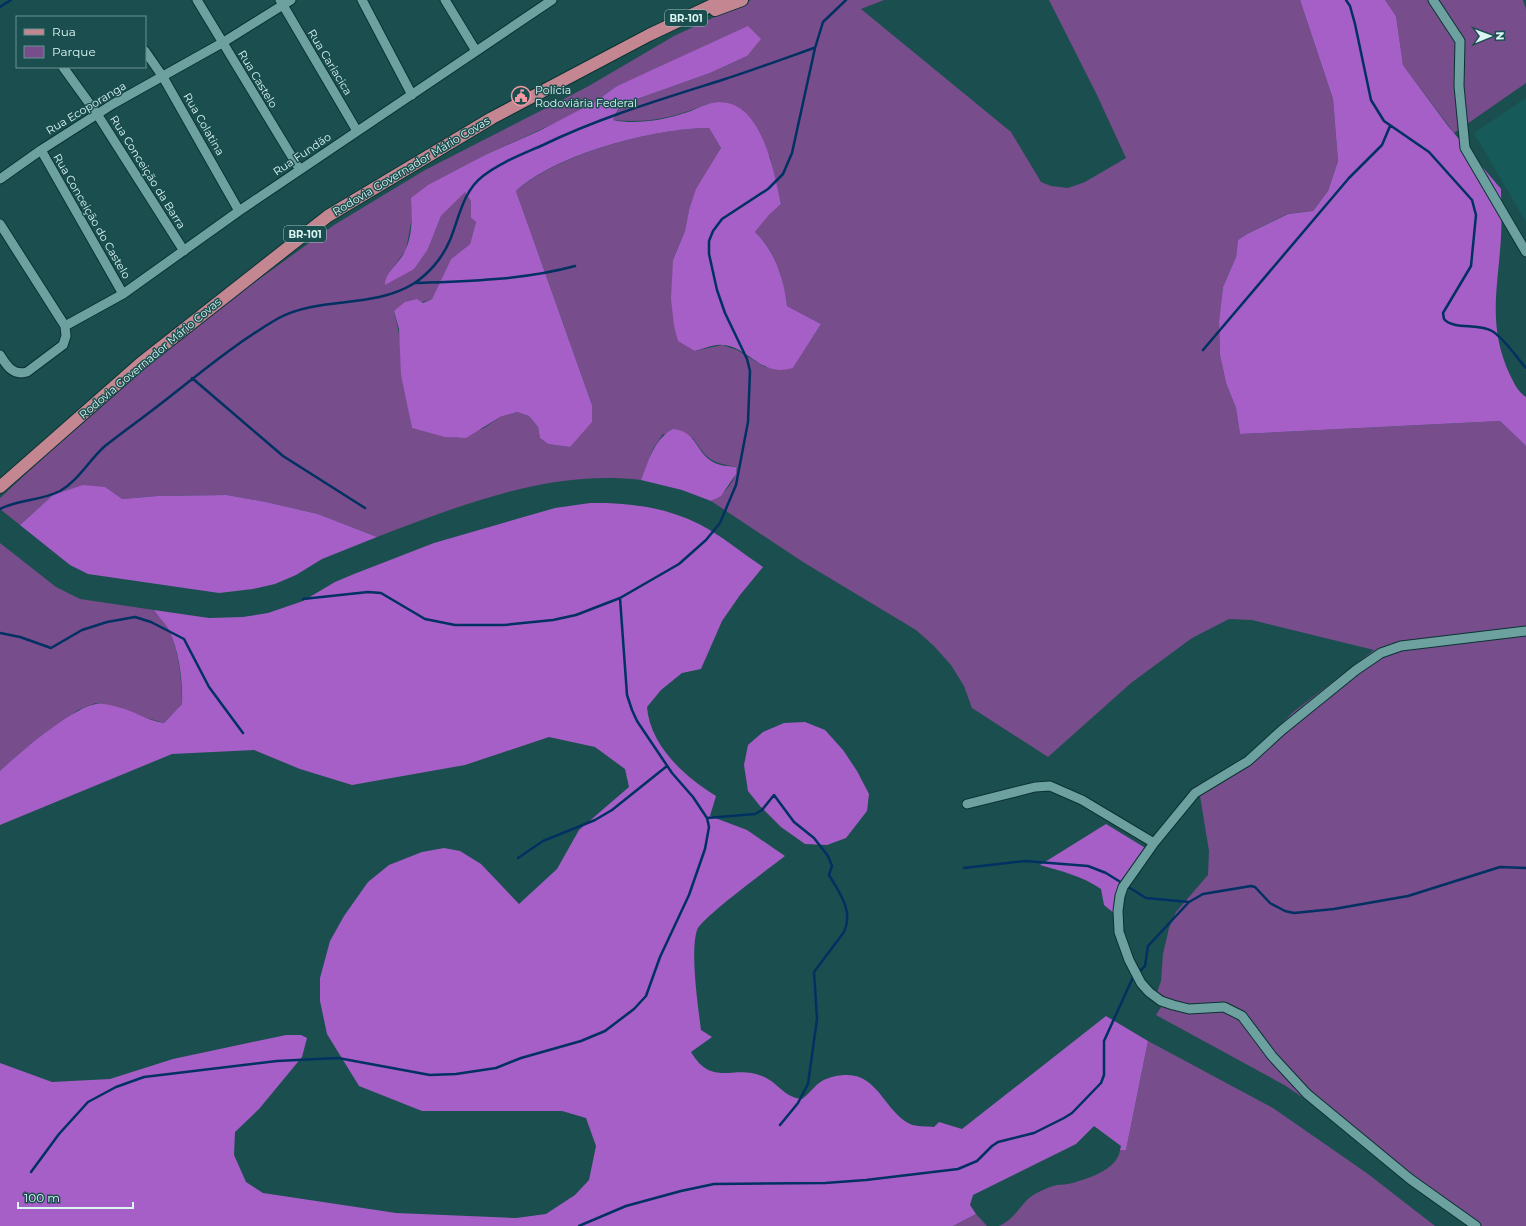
<svg xmlns="http://www.w3.org/2000/svg" width="1526" height="1226" viewBox="0 0 1526 1226" font-family="Montserrat,sans-serif">
	<style>
		.built { fill: #165a59 }
		.green { fill: #774d8b; fill-rule: evenodd }
		.forest { fill: #a55fc6 }
		.lines { fill: none; stroke-linecap: round; stroke-linejoin: round }
		.stream { stroke: #013162; stroke-width: 2.5 }
		.minor-casing { stroke: #0a3333; stroke-width: 11 }
		.major-casing { stroke: #0a3333; stroke-width: 14 }
		.minor { stroke: #6da19f; stroke-width: 9 }
		.major { stroke: #c48792; stroke-width: 12 }
		.labels { text-anchor: middle; dominant-baseline: central; stroke-width: 3; stroke-linejoin: round; paint-order: stroke }
		.shield { fill: #1b4f4f; stroke: #a2c4c3; stroke-width: 1 }
		.shield-label { font-size: 10px; font-weight: bold; fill: #dcf6f5 }
		.street-label { font-size: 11px; fill: #dcf6f5; stroke: #1b4f4f }
		.poi-label { font-size: 11px; fill: #dcf6f5; stroke: #1b4f4f; text-anchor: start }
	</style>
	<rect width="100%" height="100%" fill="#1b4f4f"/>
	<!-- built -->
	<path class="built" d="M1526,98V222L1474,133Z"/>
	<!-- green -->
	<path class="green" d="M751,0H884L861,9L1011,132L1041,182L1051,186L1068,188L1085,182L1126,158L1096,93L1049,0H1300L1333,99L1338,161L1328,191L1313,211L1287,214L1247,234L1238,240L1236,257L1223,287L1219,321L1220,355L1226,383L1236,408L1240,434L1500,421L1526,446V1226H1476L1389,1158L1286,1086L1156,1015L1166,999L1157,992L1161,981L1163,954L1169,928L1176,912L1208,875L1209,851L1198,784L1213,782L1241,766L1292,713L1374,650L1252,620L1229,619L1192,638L1131,683L1048,757L972,708L964,686L951,665L934,646L916,630L803,562L711,501C723,495 737,481 736,467C711,462 707,460 693,438L663,434L653,449L641,480C550,469 461,505 377,537L318,514L266,502L227,495L157,496L122,499L53,495L20,525L0,509V498L123,383L205,318L334,225L425,170L587,87L674,36ZM747,56L710,73L637,99L619,108L613,120C646,124 677,117 707,104L770,157L781,204L769,215L755,232C775,250 784,280 787,306L821,324L793,368L765,367L737,350L722,345L695,351L673,260L685,231L689,210L721,148L709,128C654,128 558,154 516,191L592,405L570,447L548,444L540,438L538,427L529,416L517,412L500,417L484,428L457,438L412,428C404,390 404,349 394,311L432,299L451,259L470,244L476,222L471,218V201L465,191L441,216L428,249L389,273L406,250L412,217L458,171L487,154L566,118L593,103L617,86L681,58Z
		M1385,0H1523L1526,9V83L1454,133L1403,65L1396,16Z
		M0,543L56,587L80,599L154,610C159,616 165,623 169,630C179,652 182,680 182,704L164,723L96,703L78,710L19,754L0,771Z
		M1148,1041L1273,1108L1368,1174L1435,1226H999C1013,1220 1018,1209 1028,1199C1035,1193 1044,1189 1053,1186C1058,1184 1063,1185 1068,1184C1085,1180 1118,1170 1120,1150H1126Z
		M976,1214L987,1226H953Z"/>
	<!-- forest -->
	<path class="forest" d="M1300,0H1385L1396,16L1403,65L1448,126L1501,189C1501,205 1502,221 1501,237C1498,289 1487,325 1510,375C1514,383 1518,392 1526,397V446L1500,421L1240,434L1236,408L1226,383L1220,355L1219,321L1223,287L1236,257L1238,240L1247,234L1288,214L1313,211L1328,191L1338,161L1333,99Z
		M748,26L761,39L747,56L710,73L637,99L619,107L613,120C635,125 664,120 685,113C693,111 700,106 708,104C760,90 773,168 781,204L769,215L755,232C775,251 784,279 787,306L821,324L793,368C760,378 749,346 722,345C714,344 703,349 695,351L678,341L674,326L671,299L673,260L685,231L689,210L696,189L721,148L709,128C655,128 556,154 516,191L592,405V422L570,447L548,444L540,438L538,427L529,416L517,412L500,417L466,438L445,437L412,428L401,375L399,329L394,311L405,302L417,299L423,303L432,299L451,259L470,244L476,222L471,218V201L465,192L441,216L428,249L414,269L385,285C385,272 400,263 405,251C413,235 412,215 411,198L428,185L487,154L539,131L593,103L617,86Z
		M673,429C698,432 695,452 713,462C719,466 729,466 736,467V474L721,496L711,501L682,490L641,480C649,460 654,439 673,429Z
		M83,485L105,487L122,499L157,496L227,495L266,502L318,514L377,537L322,559L296,575L275,584L253,589L219,593L88,574L70,565L20,525L53,495Z
		M590,503C627,502 665,507 699,524C721,535 742,553 763,567L740,595L722,621L701,669L682,673L661,690L647,707C650,746 685,777 716,796L710,816L747,830L785,856C771,867 702,917 697,930C690,952 698,1006 701,1030L712,1037L691,1052C712,1088 734,1064 762,1076C778,1082 783,1097 802,1099C809,1094 815,1085 822,1081C829,1077 839,1075 846,1075C878,1074 885,1112 910,1124C916,1127 927,1126 934,1127L939,1122L962,1129L1106,1016L1148,1041L1126,1150H1120L1121,1146L1094,1126L1076,1144L973,1195L970,1205L976,1214L953,1226H0V1063L52,1082L110,1079L173,1059L286,1035H301L307,1038L302,1057L259,1109L235,1132L234,1155L246,1182L263,1193L396,1213L516,1218L546,1214L575,1195L589,1180L596,1146L586,1118L562,1111H422L359,1086L327,1034L320,1001V978L330,941L344,916L368,882L389,865L422,852L444,848L460,851L481,864L519,904L557,869L579,830L629,787L625,769L595,747L549,737L465,765L352,785L300,769L254,750L172,754L0,825V771C18,754 73,707 96,704C102,703 111,705 117,707C133,710 147,721 164,723L182,704C183,681 179,651 169,630C165,623 158,616 154,610L209,618L243,617L268,613L303,601L335,582L354,574L434,543L555,508Z
		M805,722L825,730L843,750L857,771L869,794L867,811L846,838L827,845L805,844L781,827L760,806L748,791L744,765L748,745L763,732L784,723Z
		M1106,824L1147,849L1116,892L1115,914L1104,905L1101,889C1082,876 1061,871 1040,865Z"/>
	<g class="lines">
		<!-- stream -->
		<path class="stream" d="M1346,0L1350,6L1355,24L1371,100L1384,121L1429,152L1472,200L1476,215L1471,266L1443,313L1444,319C1453,330 1479,323 1492,331C1504,338 1517,358 1526,368
			M0,7L11,0
			M416,283C469,281 524,280 575,266
			M1203,350L1349,178L1382,145L1390,126
			M192,378L283,456L365,508
			M0,509C19,499 41,501 60,491C79,480 89,460 105,446C124,431 144,417 163,402C200,373 236,343 277,319C318,296 372,309 413,284C429,274 443,257 450,240C459,218 463,191 483,176C501,162 523,154 543,145C601,117 662,99 722,80C753,70 783,59 814,48
			M303,599L368,592L381,593L425,619L455,625H504L553,620L576,615L620,598L679,564L706,540L720,523L736,485L748,422L750,371L747,359L725,313L717,290L709,254V241L713,231L722,219L768,189L783,174L792,153L815,48L823,22L846,0
			M0,633L20,637L51,648L82,630L107,622L135,617L151,622L184,639L209,687L243,733
			M707,818L755,814L762,810L774,795L794,822L814,838L828,856L832,866L829,875C839,892 854,911 844,932L814,972L817,1019L808,1084L798,1103L780,1125
			M518,858L543,841L595,820L612,810L667,766
			M964,868L1025,861L1088,866L1106,873L1146,898L1189,902
			M1139,972L1145,966L1148,946L1189,902L1203,894L1251,886L1255,887L1270,903L1285,911L1294,913L1334,909L1408,896L1500,867L1526,868
			M31,1172L59,1134L88,1102L116,1087L144,1077L277,1061L338,1058L430,1075L456,1074L496,1068L521,1058L581,1041L605,1031L634,1009L646,996L660,957L689,895L705,849L709,827L707,818L693,797L672,773L637,721L632,710L627,695L620,598
			M579,1226L626,1206L681,1191L714,1184L825,1183L866,1180L958,1169L977,1161L992,1146L998,1142L1034,1133L1064,1118L1072,1113L1101,1083L1104,1075V1041L1134,975"/>
		<defs>
			<path id="minor" d="M197,0L300,170
				M280,0L357,131
				M362,0L412,95
				M445,0L476,51
				M1433,0L1460,41L1459,86L1465,148L1526,252
				M145,51L163,77L239,211
				M63,67L97,114L184,251
				M41,150L123,294
				M0,179L41,150L113,104L222,43L291,0
				M0,224L65,326L66,336L63,345L27,372C13,376 7,366 0,355
				M65,326L123,294L239,211L552,0
				M967,804L1035,787L1050,786L1082,800L1154,843
				M1476,1226L1410,1179L1307,1094L1272,1056L1242,1016L1224,1007L1189,1009L1173,1005L1161,1001L1149,992L1141,983L1129,960L1119,932L1118,911L1120,896L1123,887L1154,843L1195,793L1248,761L1282,730L1356,670L1381,653L1401,646L1526,631"/>
			<path id="major" d="M715,10L742,0
				M0,487L141,363L328,216L492,118L649,35L723,0"/>
		</defs>
		<!-- minor casing -->
		<use href="#minor" class="minor-casing"/>
		<!-- major casing -->
		<use href="#major" class="major-casing"/>
		<!-- minor -->
		<use href="#minor" class="minor"/>
		<!-- major -->
		<use href="#major" class="major"/>
	</g>
	<!-- icons -->
	<defs>
		<symbol id="civic-ring" viewBox="-11 -11 22 22"><circle r="9.5" fill="#1b4f4f" stroke="#f49aa3" stroke-width="1.5"/><path d="M-.6-6.5H3V-4.5H.6V-3L4-1V1h2V6H-6V1h2V-1L-.6-3ZM-1.2 2.5V6h2.4V2.5Z" fill="#f49aa3"/></symbol>
	</defs>
	<g fill-rule="evenodd">
		<use href="#civic-ring" x="510" y="85" width="22" height="22"/>
	</g>
	<g class="labels">
		<!-- shield labels -->
		<g class="shield">
			<rect x="665" y="10" width="42" height="16" rx="3"/>
			<rect x="284" y="226" width="42" height="16" rx="3"/>
		</g>
		<g class="shield-label">
			<text x="686" y="18">BR-101</text>
			<text x="305" y="234">BR-101</text>
		</g>
		<!-- street labels -->
		<g class="street-label">
			<text transform="translate(330 62) rotate(59)">Rua Cariacica</text>
			<text transform="translate(258 79) rotate(59)">Rua Castelo</text>
			<text transform="translate(86 108) rotate(-31)">Rua Ecoporanga</text>
			<text transform="translate(204 124) rotate(60)">Rua Colatina</text>
			<text transform="translate(302 154) rotate(-34)">Rua Fundão</text>
			<text transform="translate(411 166) rotate(-31)">Rodovia Governador Mário Covas</text>
			<text transform="translate(148 172) rotate(58)">Rua Conceição da Barra</text>
			<text transform="translate(92 216) rotate(60)">Rua Conceição do Castelo</text>
			<text transform="translate(150 358) rotate(-40)">Rodovia Governador Mário Covas</text>
		</g>
		<!-- poi labels -->
		<g class="poi-label">
			<text x="535" y="90">Polícia<tspan x="535" dy="13">Rodoviária Federal</tspan></text>
		</g>
	</g>
	<!-- legend -->
	<rect x="16" y="16" width="130" height="52" fill="#1b4f4f" stroke="#689291"/>
	<rect x="24" y="29" width="20" height="6" fill="#c48792" stroke="#689291"/>
	<text x="52" y="36" font-size="12" fill="#dcf6f5">Rua</text>
	<rect x="24" y="46" width="20" height="12" fill="#774d8b" stroke="#689291"/>
	<text x="52" y="56" font-size="12" fill="#dcf6f5">Parque</text>
	<!-- north arrow -->
	<g transform="translate(1490 36) rotate(89)" stroke="#1b4f4f" stroke-width="3" paint-order="stroke">
	<path d="M0-3L7 15L0 10L-7 15Z" fill="#dcf6f5"/>
	<text y="-6" font-size="11" font-weight="bold" text-anchor="middle" fill="#dcf6f5">N</text>
	</g>
	<!-- scale -->
	<path d="M18 1202v6h115v-6" fill="none" stroke="#dcf6f5" stroke-width="2"/>
	<text x="24" y="1202" font-size="12" fill="#dcf6f5" stroke="#1b4f4f" stroke-width="3" paint-order="stroke">100 m</text>
</svg>
